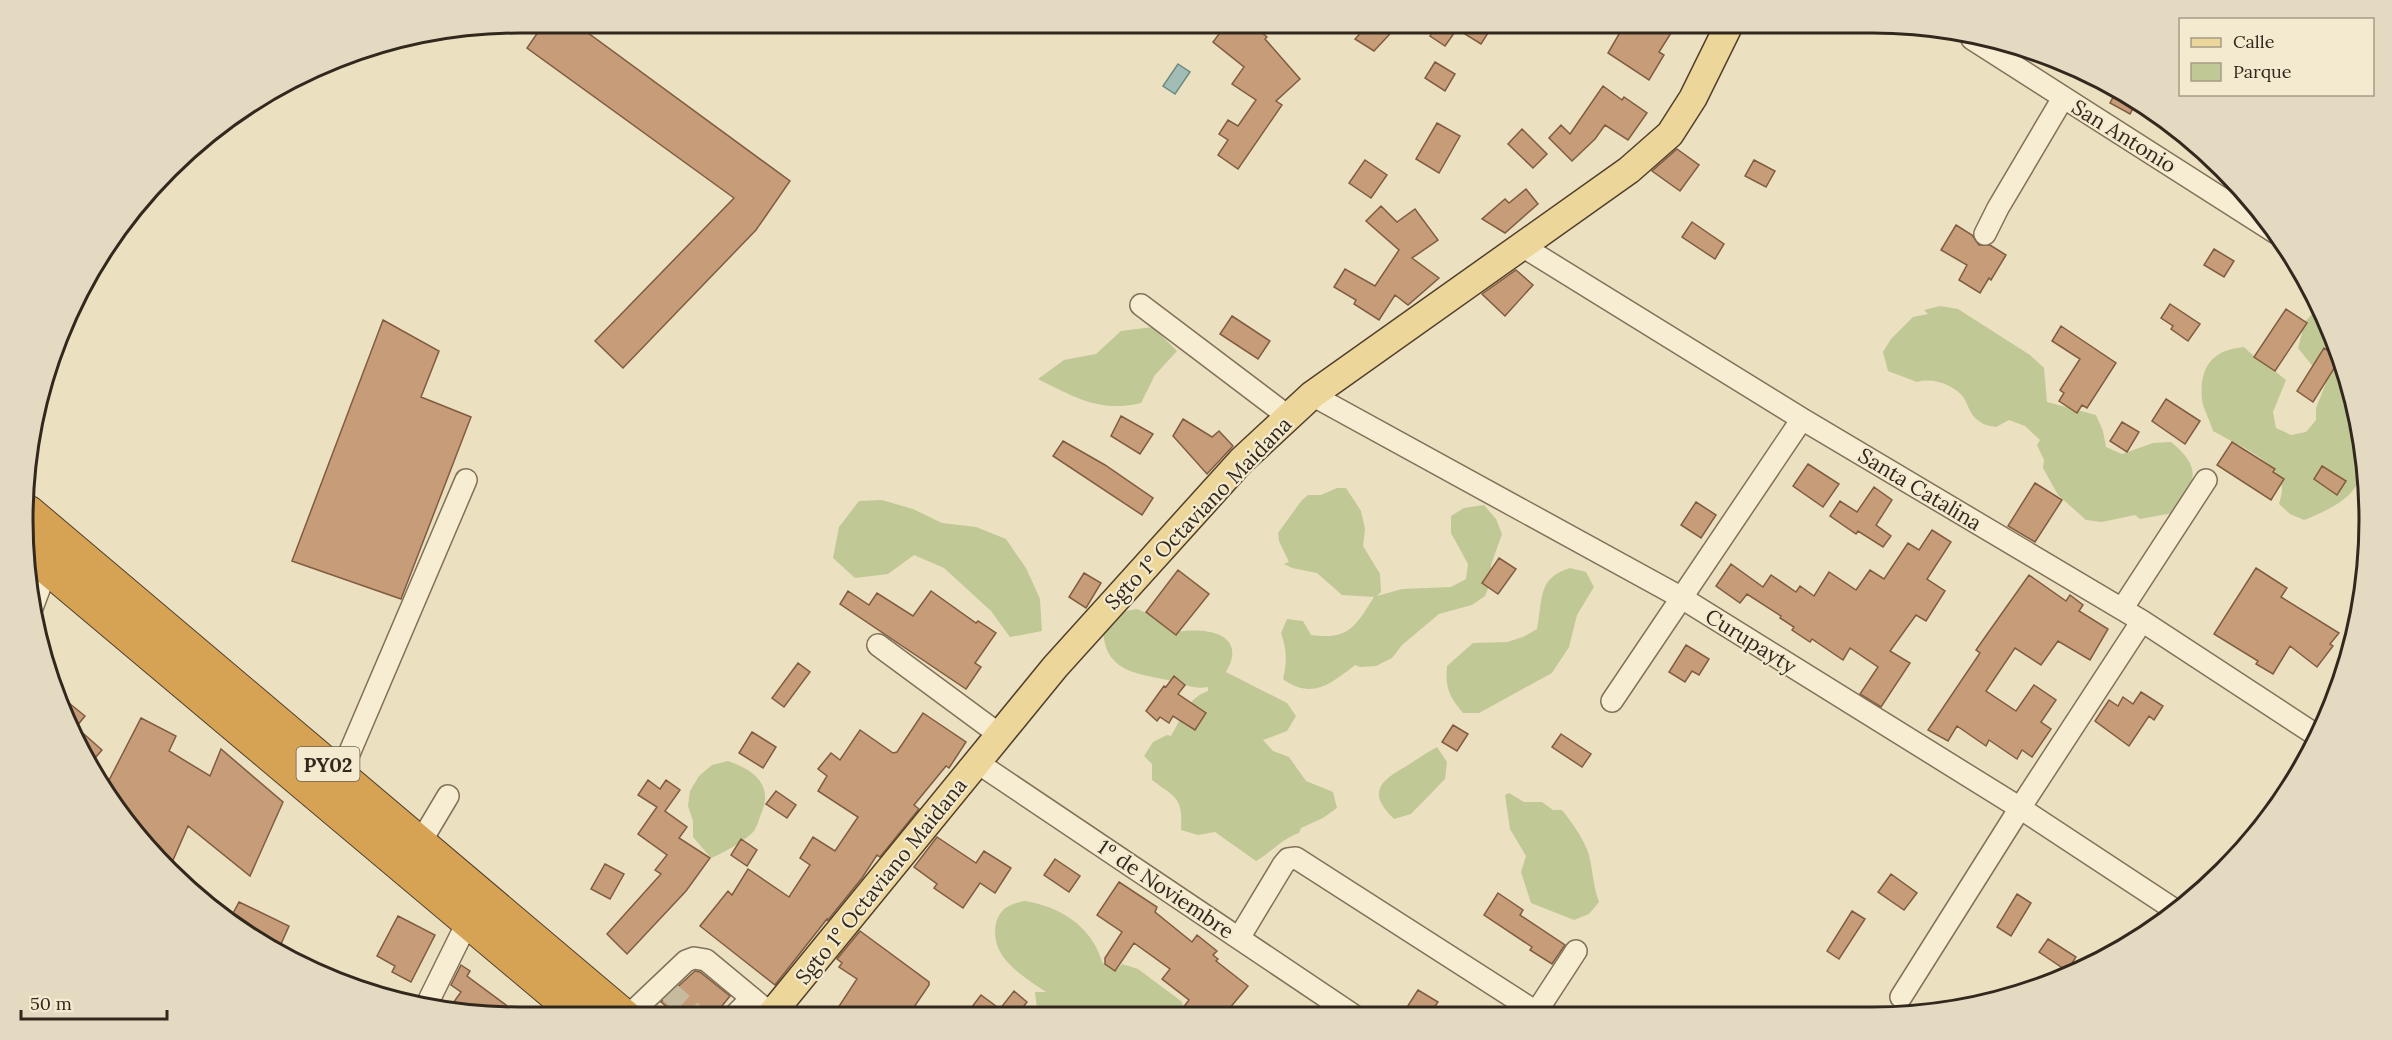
<svg xmlns="http://www.w3.org/2000/svg" width="2392" height="1040" viewBox="0 0 2392 1040" font-family="Lora,serif">
	<style>
		.green { fill: #c0c895 }
		.water { fill: #a2bdb6; stroke: #6a8a83; stroke-width: 1.5 }
		.building { fill: #c79c78; stroke: #805c40; stroke-width: 1.5 }
		.lines { fill: none; stroke-linecap: round; stroke-linejoin: round }
		.minor-tunnel { stroke: #c6bb9f; stroke-width: 21; stroke-dasharray: 21 10; stroke-linecap: butt }
		.minor-casing { stroke: #827159; stroke-width: 24 }
		.major-casing { stroke: #503f2d; stroke-width: 30 }
		.highway-casing { stroke: #503f2d; stroke-width: 34 }
		.minor { stroke: #f6edd2; stroke-width: 21 }
		.major { stroke: #edd699; stroke-width: 27 }
		.highway { stroke: #d6a254; stroke-width: 32 }
		.labels { text-anchor: middle; dominant-baseline: central; stroke-width: 4.5; stroke-linejoin: round; paint-order: stroke }
		.shield { fill: #f3eacf; stroke: #6d6252; stroke-width: 1.5 }
		.shield-label { font-size: 20px; font-weight: bold; fill: #33281d }
		.street-label { font-size: 21px; fill: #33281d; stroke: #f3eacf }
		.rim { fill: none; stroke: #33281d; stroke-width: 3 }
	</style>
	<rect width="100%" height="100%" fill="#ebe0c0"/>
	<!-- green -->
	<path class="green" d="M1940,306L1958,309L2030,355L2044,368L2047,402L2096,415L2103,431L2106,447L2122,454L2153,443L2171,442C2204,469 2195,483 2173,513L2140,519L2135,515L2102,522L2086,520L2058,495L2043,468L2044,460L2037,445L2040,440L2025,426L2009,420L1996,427C1991,426 1983,425 1979,421C1970,415 1969,407 1964,398C1955,385 1932,377 1917,382L1888,371L1883,352L1891,339L1913,317L1928,314L1924,310Z
		M2323,312L2353,392L2355,403L2351,419C2360,428 2360,436 2362,448C2369,491 2339,506 2304,520L2290,514L2279,504C2280,500 2282,494 2282,490C2283,462 2233,443 2213,431C2210,420 2203,409 2202,399C2199,366 2213,350 2244,347C2257,360 2272,368 2286,380L2273,412L2276,428L2291,435L2306,432L2316,420V408L2330,373L2314,368L2298,348L2302,333L2300,327L2312,314Z
		M1153,327L1177,351L1155,375L1141,403C1100,413 1074,397 1038,379L1064,360L1096,354L1121,331Z
		M1337,488H1346L1361,511L1365,529L1363,546L1380,574L1381,592L1377,596L1402,589L1451,587L1466,579L1468,564L1451,533V516L1464,508L1484,505L1496,519L1502,534L1491,565V581L1485,596L1472,605L1439,614L1402,645L1392,658L1376,666L1360,667L1355,665C1331,684 1311,700 1283,679C1287,662 1287,650 1281,633L1287,619L1303,621L1311,635C1349,640 1355,627 1374,597L1342,595L1317,573L1292,568L1284,564L1289,562L1279,541L1278,533L1302,500L1308,495H1321Z
		M882,500L913,509L942,523L976,527L1006,539L1026,568L1040,599L1042,631L1010,637L991,611L944,568L914,555L888,574L855,578L833,558L839,527L859,501Z
		M1570,568L1586,572L1594,587L1577,615L1569,647L1552,673L1479,713H1463C1449,696 1445,688 1447,666L1473,643L1507,642L1523,637L1537,629C1543,599 1537,578 1570,568Z
		M1137,609L1153,616L1175,632C1204,627 1249,632 1226,672L1287,703L1296,716L1287,731L1263,740L1273,751L1289,757L1306,781L1333,792L1337,808L1323,818L1301,828L1299,833C1280,840 1273,851 1256,861L1215,832L1198,835L1181,830C1183,797 1176,798 1152,780V764L1144,756L1153,742L1167,735L1171,736C1182,718 1187,698 1208,691V687C1194,690 1185,684 1172,681C1137,673 1104,673 1103,628L1120,612Z
		M1437,747L1447,762L1445,779L1411,814L1394,819C1368,794 1378,782 1405,767C1416,760 1426,753 1437,747Z
		M728,761C754,770 774,785 761,814C759,819 757,827 754,831C746,840 722,854 711,858L693,837V821L688,806L690,791L699,776L712,765Z
		M1509,793L1524,802H1542L1553,810H1562C1573,824 1584,839 1589,855C1593,871 1593,886 1599,902L1589,914L1574,920L1531,903L1521,872L1526,856L1510,829L1505,795Z
		M1024,901C1059,906 1092,926 1102,962L1115,971L1122,964L1138,969L1181,1001L1188,1015L1033,1016L1037,1009L1035,992H1046C1022,975 989,958 996,923C1000,908 1010,904 1024,901Z
		M1919,1002L1934,1013H1897L1906,1005L1923,1006Z"/>
	<!-- water -->
	<path class="water" d="M1178,64L1190,72L1175,94L1163,86Z"/>
	<!-- building -->
	<path class="building" d="M545,22H573L790,181L756,230L623,368L595,341L734,198L527,48Z
		M1228,22H1249L1267,37L1265,39L1300,79L1276,101L1282,105L1238,169L1218,155L1228,140L1219,134L1228,120L1238,126L1256,100L1232,84L1244,67L1213,42Z
		M1371,22H1401L1374,51L1355,39Z
		M1438,22H1479L1490,30L1481,44L1457,29L1445,46L1430,36Z
		M1626,22H1678L1659,52L1664,55L1649,80L1608,53Z
		M1435,62L1455,74L1445,91L1425,78Z
		M1603,86L1622,100L1624,97L1647,113L1628,140L1605,125L1595,139L1572,161L1549,138L1561,125L1570,134Z
		M2118,88L2137,101L2130,114L2110,103Z
		M1437,123L1460,136L1439,173L1416,159Z
		M1522,129L1547,154L1533,168L1508,144Z
		M1677,149L1699,165L1680,191L1652,171Z
		M1365,160L1387,175L1371,198L1349,183Z
		M1754,160L1775,171L1766,187L1745,176Z
		M1526,189L1538,204L1505,233L1482,219L1505,199L1509,203Z
		M1381,206L1397,222L1415,209L1438,240L1412,258L1439,278L1408,305L1395,295L1379,320L1354,304L1356,300L1334,287L1345,269L1375,286L1399,250L1366,221Z
		M1692,222L1724,244L1715,259L1682,237Z
		M1956,225L1972,235L1979,245H1990L2006,255L1991,280L1989,278L1980,293L1959,280L1967,265L1941,250Z
		M2214,249L2234,261L2224,277L2204,265Z
		M1516,270L1533,285L1505,316L1482,294Z
		M2170,304L2200,324L2188,341L2171,329L2173,326L2161,318Z
		M2286,309L2307,323L2275,371L2254,357Z
		M1232,316L1270,341L1258,359L1220,334Z
		M383,320L439,351L421,397L471,417L401,599L292,561Z
		M2061,326L2116,363L2087,408L2082,405L2077,413L2059,401L2064,393L2060,390L2080,359L2052,341Z
		M2324,348L2340,359L2313,402L2297,391Z
		M2166,399L2200,421L2185,444L2152,421Z
		M1121,416L1153,434L1140,454L1111,436Z
		M1183,419L1212,437L1219,431L1233,446L1207,474L1173,436Z
		M2122,422L2139,432L2127,452L2110,441Z
		M1063,441L1105,465L1153,498L1142,515L1053,456Z
		M2232,442L2275,469L2273,472L2284,479L2271,500L2217,465Z
		M1808,464L1839,484L1823,507L1793,486Z
		M2322,466L2346,481L2337,495L2314,479Z
		M2035,483L2062,500L2035,542L2008,526Z
		M1874,487L1892,500L1876,525L1891,536L1883,547L1858,531L1856,534L1830,516L1840,501L1857,512Z
		M1696,502L1716,515L1701,538L1681,525Z
		M1932,530L1951,542L1927,579L1945,591L1926,621L1916,615L1890,651L1910,663L1881,707L1860,694L1878,667L1850,648L1843,660L1812,639L1810,642L1792,630L1794,627L1780,618L1781,616L1747,594L1740,603L1716,586L1731,564L1763,587L1771,575L1796,592L1800,586L1814,596L1829,572L1856,590L1870,570L1884,579L1908,543L1919,550Z
		M1499,558L1516,569L1498,594L1482,583Z
		M2256,568L2287,588L2281,597L2339,633L2330,644L2333,646L2317,667L2290,646L2273,674L2256,664L2258,661L2214,634Z
		M1178,570L1209,594L1176,635L1146,612Z
		M1084,573L1101,583L1086,608L1069,597Z
		M2029,575L2066,601L2070,595L2083,605L2079,611L2108,629L2090,660L2058,641L2041,665L2015,648L1986,691L2016,711L2034,685L2056,700L2041,722L2051,729L2032,757L2022,750L2017,759L1989,740L1986,746L1957,726L1948,741L1928,730L1980,653L1976,650L1983,640Z
		M848,591L869,605L877,593L913,616L931,591L976,623L978,621L996,633L975,663L981,667L966,689L840,604Z
		M1686,645L1709,659L1699,675L1692,671L1685,682L1669,672Z
		M798,663L810,672L784,707L772,698Z
		M1174,676L1185,685L1178,694L1206,713L1195,730L1173,716L1169,723L1160,717L1157,721L1146,711L1164,686L1166,687Z
		M53,690L85,716L76,727L102,750L88,766Z
		M2141,692L2163,706L2154,720L2149,716L2129,746L2095,721L2109,700L2118,706L2123,697L2133,704Z
		M923,713L966,742L949,768L946,766L914,805L919,809L880,857L877,855L862,878L828,920L827,919L775,985L700,926L728,891L732,895L748,869L789,897L810,865L800,858L813,837L835,851L858,817L818,791L827,776L818,769L831,753L840,760L860,730L893,753L897,752Z
		M141,718L176,736L169,751L210,776L221,749L283,802L250,876L188,826L170,867L105,788Z
		M1453,725L1468,734L1457,751L1442,742Z
		M752,732L776,747L763,768L739,753Z
		M1561,734L1591,754L1582,767L1552,747Z
		M648,780L660,789L666,780L680,790L665,811L687,827L679,838L710,858L686,891L627,954L607,934L661,874L655,870L667,855L638,834L657,807L638,795Z
		M776,791L796,805L787,818L766,804Z
		M937,837L976,863L984,851L1011,868L995,893L980,883L963,908L934,888L937,884L914,867Z
		M741,839L757,850L747,866L731,855Z
		M1055,859L1080,876L1069,892L1044,875Z
		M605,864L624,874L610,899L591,889Z
		M1891,874L1917,893L1904,910L1878,892Z
		M1119,882L1157,907L1155,912L1192,942L1197,935L1217,951L1213,955L1218,959L1216,961L1248,986L1224,1015H1191L1182,1009L1189,1000L1162,979L1170,969L1134,943L1115,971L1105,964V958L1122,932L1097,915Z
		M1498,893L1523,910L1520,915L1565,945L1552,964L1530,950L1532,947L1484,915Z
		M2017,894L2031,903L2011,936L1997,927Z
		M239,902L289,926L277,953L229,921Z
		M1852,911L1865,919L1839,959L1827,951Z
		M398,916L435,935L411,982L392,972L395,966L377,956Z
		M860,931L929,982V985L908,1016L832,1017L857,979L839,967L842,963L837,959Z
		M2048,939L2076,957L2067,971L2039,952Z
		M461,965L470,971L467,976L522,1017L451,1006L461,992L451,985Z
		M695,971L700,972L730,996L713,1017H680L661,1002Z
		M1418,990L1438,1002L1429,1015H1402Z
		M1014,991L1027,1002L1016,1016H965L981,995L1000,1009Z"/>
	<g class="lines">
		<!-- minor-tunnel -->
		<path class="minor-tunnel" d="M667,990L698,1017"/>
		<defs>
			<path id="minor" d="M1972,39L2276,233
				M1985,234L1998,208L2063,98
				M1522,246L1802,419L2142,621L2316,735
				M1141,305L1289,417
				M1312,395L1682,598L2020,808L2175,910
				M32,608L47,568
				M2122,609L2206,480
				M878,645L1000,735
				M1612,701L1802,419
				M978,763L1353,1015
				M340,775L466,480
				M420,843L448,796
				M1239,938L1283,865L1288,859L1296,858L1536,1012
				M1901,997L2020,808L2142,621
				M428,1002L467,923
				M1535,1014L1576,951
				M627,1017L686,961L694,958L706,960L771,1014
				M733,1017L752,998"/>
			<path id="major" d="M769,1017L1055,667L1241,461L1312,395L1629,170L1670,134L1693,98L1730,23"/>
			<path id="highway" d="M29,512L626,1017
				M28,552L581,1017"/>
		</defs>
		<!-- minor casing -->
		<use href="#minor" class="minor-casing"/>
		<!-- major casing -->
		<use href="#major" class="major-casing"/>
		<!-- highway casing -->
		<use href="#highway" class="highway-casing"/>
		<!-- minor -->
		<use href="#minor" class="minor"/>
		<!-- major -->
		<use href="#major" class="major"/>
		<!-- highway -->
		<use href="#highway" class="highway"/>
	</g>
	<g class="labels">
		<!-- shield labels -->
		<rect class="shield" x="296.5" y="747" width="63" height="34" rx="4.5"/>
		<g class="shield-label">
			<text x="328" y="764">PY02</text>
		</g>
		<!-- street labels -->
		<g class="street-label">
			<text transform="translate(2124 136) rotate(32)">San Antonio</text>
			<text transform="translate(1920 489) rotate(31)">Santa Catalina</text>
			<text transform="translate(1198 513) rotate(-46)">Sgto 1° Octaviano Maidana</text>
			<text transform="translate(1751 641) rotate(32)">Curupayty</text>
			<text transform="translate(881 881) rotate(-51)">Sgto 1° Octaviano Maidana</text>
			<text transform="translate(1166 889) rotate(34)">1º de Noviembre</text>
		</g>
	</g>
	<!-- crop -->
	<path d="M0 0H2392V1040H0ZM520 33H1872A487 487 0 0 1 2359 520V520A487 487 0 0 1 1872 1007H520A487 487 0 0 1 33 520V520A487 487 0 0 1 520 33Z" fill="#e4dac1" fill-rule="evenodd"/>
	<path class="rim" d="M520 33H1872A487 487 0 0 1 2359 520V520A487 487 0 0 1 1872 1007H520A487 487 0 0 1 33 520V520A487 487 0 0 1 520 33Z"/>
	<!-- legend -->
	<rect x="2179" y="18" width="195" height="78" fill="#f3eacf" stroke="#a69c88" stroke-width="1.5"/>
	<rect x="2191" y="38" width="30" height="9" fill="#edd699" stroke="#a69c88" stroke-width="1.5"/>
	<text x="2233" y="48" font-size="18" fill="#33281d">Calle</text>
	<rect x="2191" y="63" width="30" height="18" fill="#c0c895" stroke="#a69c88" stroke-width="1.5"/>
	<text x="2233" y="78" font-size="18" fill="#33281d">Parque</text>
	<!-- scale -->
	<path d="M21 1010v9h146v-9" fill="none" stroke="#33281d" stroke-width="3"/>
	<text x="30" y="1010" font-size="18" fill="#33281d" stroke="#f3eacf" stroke-width="4.5" paint-order="stroke">50 m</text>
</svg>
